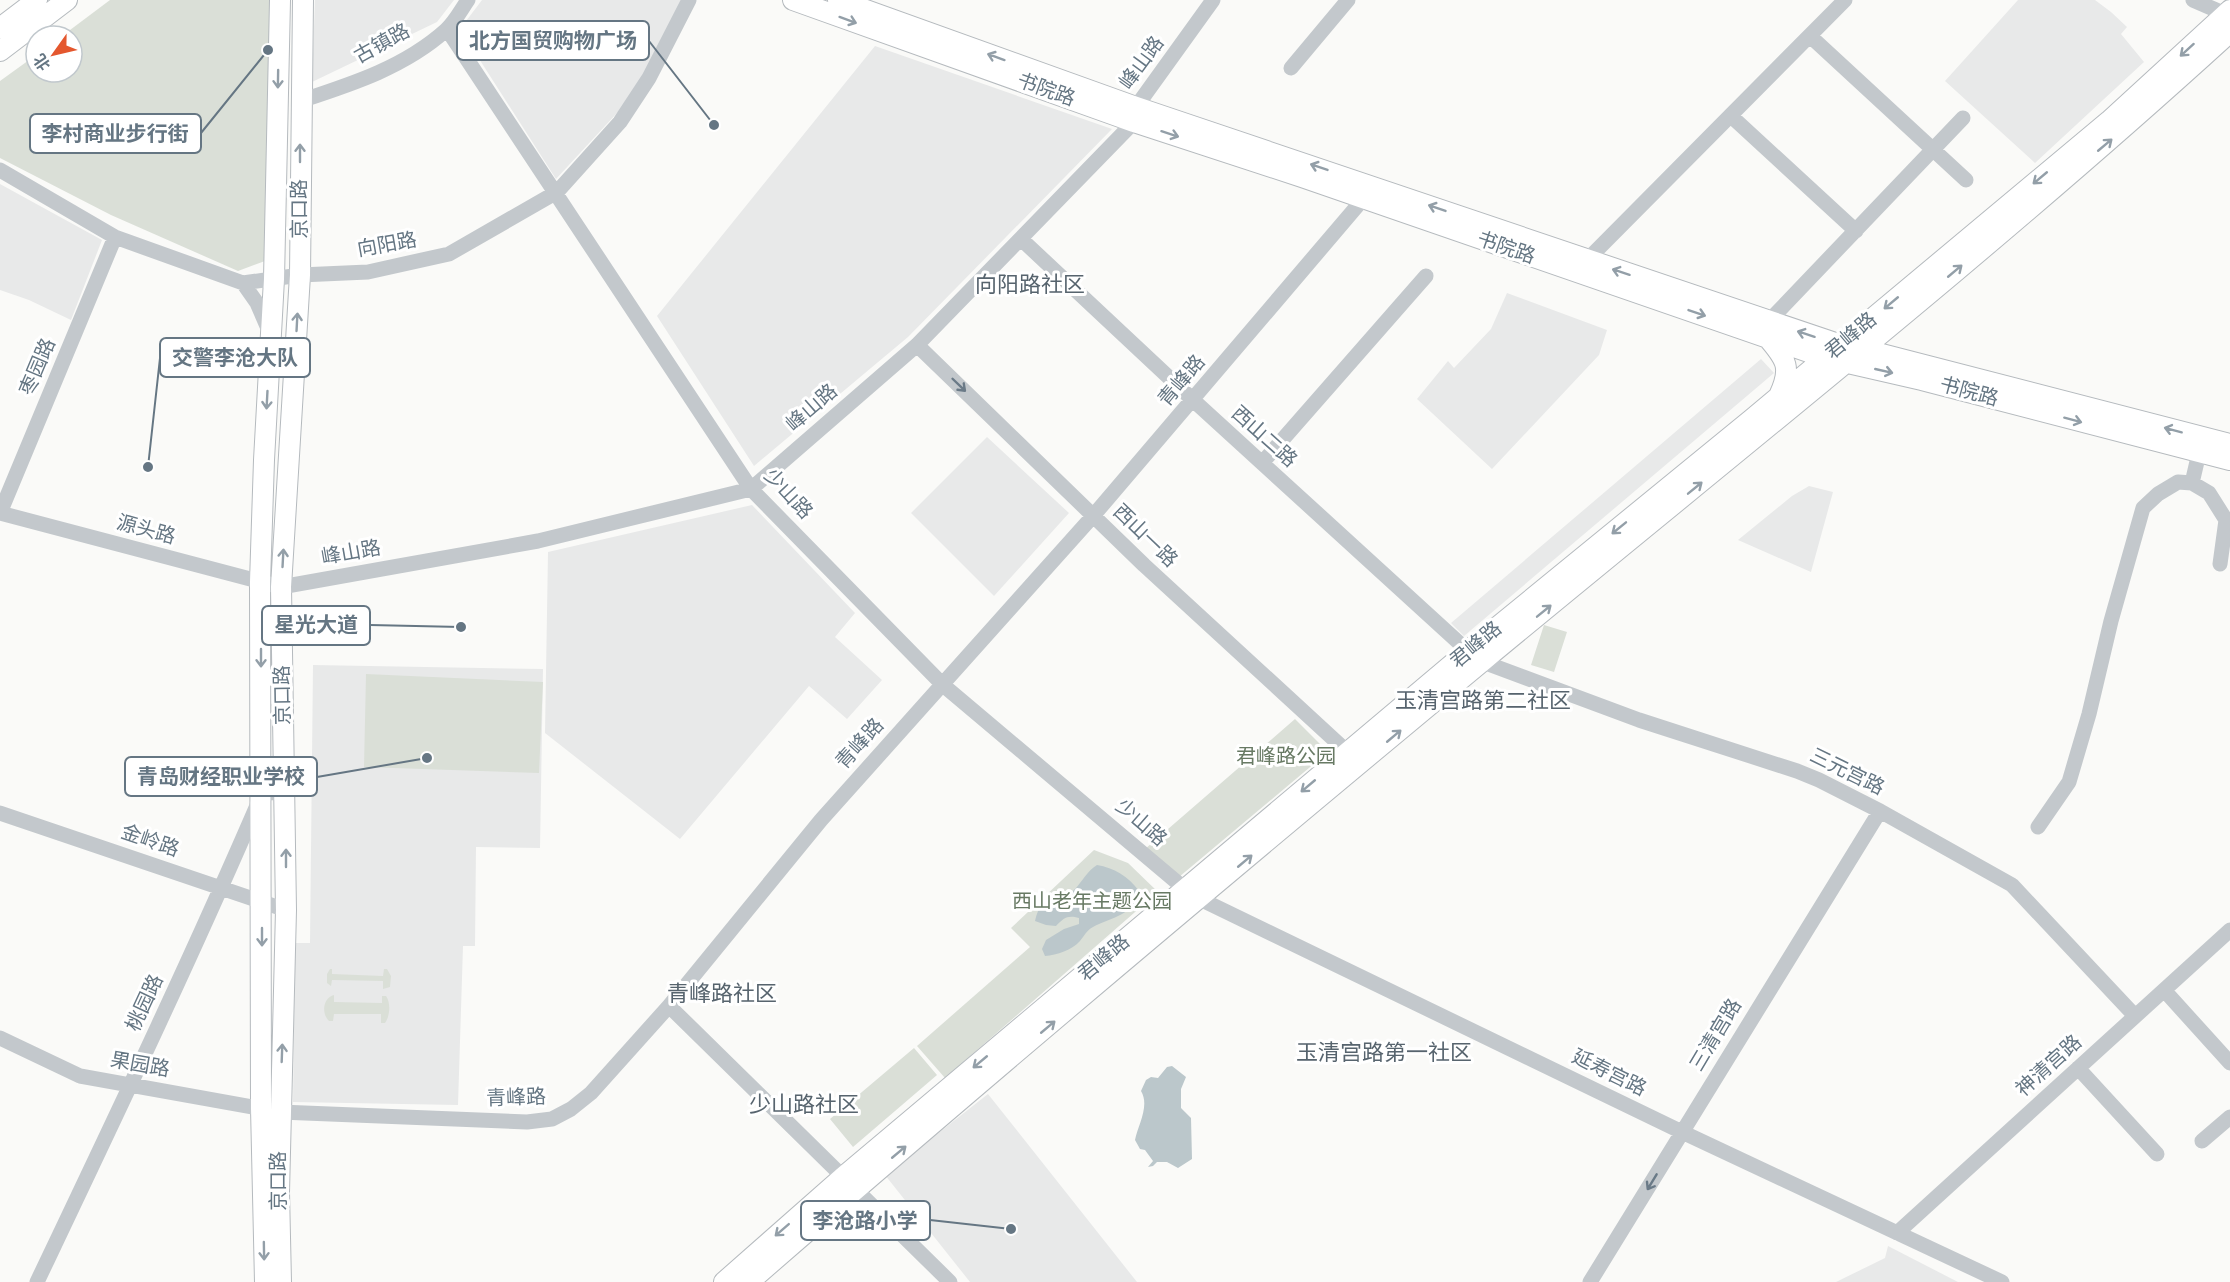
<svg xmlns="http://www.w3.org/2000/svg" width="2230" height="1282" viewBox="0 0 2230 1282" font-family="'Varela Round','Noto Sans SC',sans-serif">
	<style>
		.built { fill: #e8e9e9 }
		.green { fill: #dadfd7 }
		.water { fill: #bbc7cb }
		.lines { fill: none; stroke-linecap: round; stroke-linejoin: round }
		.major-casing { stroke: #b5babe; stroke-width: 22 }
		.minor { stroke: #c3c8cc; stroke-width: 15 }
		.major { stroke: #fff; stroke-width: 20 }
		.oneway { stroke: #939fa8 }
		.oneway2 { stroke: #6a7a87 }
		.labels { text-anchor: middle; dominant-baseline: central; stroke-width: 6; stroke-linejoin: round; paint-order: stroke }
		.street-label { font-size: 20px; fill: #657683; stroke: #fff }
		.park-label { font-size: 20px; fill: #687a64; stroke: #fff }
		.quarter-label { font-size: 22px; fill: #57646e; stroke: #fff }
		.leader { fill: none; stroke: #657683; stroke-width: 2 }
		.callout-dot { fill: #657683; stroke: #fff; stroke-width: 2 }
		.callout { fill: #fff; stroke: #657683; stroke-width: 2 }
		.callout-label { font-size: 21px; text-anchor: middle; font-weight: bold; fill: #657683 }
	</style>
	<rect width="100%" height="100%" fill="#fafaf8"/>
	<!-- built -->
	<path class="built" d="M315,0H454L437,22L312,82Z
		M482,0H690L629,100L556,179L460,29Z
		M2018,0H2095L2111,12L2127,27L2121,34L2144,62L2035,163L1945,81Z
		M875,46L1112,129L908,337L754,466L657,316Z
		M0,184L102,240L71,320L29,300L0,290Z
		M1507,293L1607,330L1599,355L1492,469L1417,399L1448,361L1454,368L1491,329Z
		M1761,359L1774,373L1464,636L1451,623Z
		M987,437L1069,513L994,596L911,513Z
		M1809,486L1833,492L1811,572L1738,540L1792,496Z
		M752,505L855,613L835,637L882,680L847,719L809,686L680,839L545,733L548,552Z
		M313,665L543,669L540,848L476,847L475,946H463L458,1105L293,1102L295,943H310Z
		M988,1094L1137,1282H970L885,1175Z
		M1888,1246L1958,1282H1836L1885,1258Z"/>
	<!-- green -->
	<path class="green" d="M110,0H275L265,261L238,271L111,215L0,158V81L36,55V72H72V36H62Z
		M1544,625L1567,632L1554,672L1531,665Z
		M366,674L543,682L539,773L364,767Z
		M1295,719L1328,752L1179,877L1145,849Z
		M1094,850L1128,863L1158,892L945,1078L917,1046L1030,947L1011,928Z
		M330,969H332V974L383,976L384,969H387L391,976L390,987L383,989V981L332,980L331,986L327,983V974Z
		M334,995V1002L382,1003V996H386C391,1003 390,1016 385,1023H381V1014H334L333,1021H329C321,1013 323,998 334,995Z
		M914,1048L937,1075L853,1147L830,1119Z"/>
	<!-- water -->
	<path class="water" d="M1097,865C1114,868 1128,876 1139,891C1137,914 1110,918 1093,927C1087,930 1084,936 1080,941C1072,950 1057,955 1045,956L1042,949L1046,940L1064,929L1079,924V918C1067,915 1064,918 1056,926L1046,925L1035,921C1042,890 1059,903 1074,890C1082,882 1087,871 1097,865Z
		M1172,1066L1186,1077L1181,1089V1108L1191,1118L1192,1159L1178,1168L1167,1162H1157L1153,1166L1148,1167L1153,1161L1145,1150L1140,1149L1135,1140C1138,1125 1150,1106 1141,1091L1146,1080L1151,1077L1158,1078L1167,1067Z"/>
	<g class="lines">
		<defs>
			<path id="major" d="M793,0L1134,122L1302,177L1826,358L1922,380L2230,460
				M838,0L1136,107L1841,345L1862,349L2230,444
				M0,28L37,0
				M0,51L67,0
				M1767,337C1787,360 1792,368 1779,396
				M265,1282L261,1108L260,582L264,460L274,279L280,0
				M281,1282L279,1192L286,910L281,587L300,275L303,0
				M724,1282L842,1178L1468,651L1752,419L2109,121L2230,10
				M749,1282C991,1071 1238,864 1485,659C1735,452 1990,251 2230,32"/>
		</defs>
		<!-- major casing -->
		<use href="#major" class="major-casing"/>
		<!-- minor -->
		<path class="minor" d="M2193,0L2230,16
			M447,29L751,489L943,685L1185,889L1200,899L1682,1132L2002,1282
			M1810,36L1966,180
			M1291,68L1348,0
			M300,101C352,84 405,67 446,30C455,22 461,10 468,0
			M1731,116L1856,231
			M0,170L115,237L243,283L300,275L368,272L449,254L557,192L620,122L649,78L689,0
			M1021,239L1193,400L1468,651L1483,662L1639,720L1797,771L1819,780L1880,811L2012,885L2135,1016
			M1587,260L1845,0
			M243,283L257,303L270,333
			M1769,321L1963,118
			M917,345L1144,565L1354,758
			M1262,463L1426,276
			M2192,483L2199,453
			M0,513L281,587L538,541L751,489L917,345L1134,122L1136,107L1213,0
			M0,513L115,237
			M0,813L286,910
			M2038,827L2069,782L2089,714L2111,621L2143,508L2158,494L2178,482L2192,483L2209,493L2226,520L2220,564
			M2164,990L2230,1063
			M669,1006L950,1282
			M0,1038L80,1076L280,1112L527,1122L552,1119L571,1109L591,1093L669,1006L821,820L1093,516L1370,191
			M2078,1068L2157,1154
			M2202,1141L2230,1117
			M1897,1233L2230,930
			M37,1282C114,1120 191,959 262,794L285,791
			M1590,1282L1880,811"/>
		<!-- major -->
		<use href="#major" class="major"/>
	</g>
	<!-- one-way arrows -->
	<defs><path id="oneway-shaft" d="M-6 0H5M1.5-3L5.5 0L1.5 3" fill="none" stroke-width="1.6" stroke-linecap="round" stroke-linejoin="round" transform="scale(1.5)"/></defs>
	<g class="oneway">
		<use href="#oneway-shaft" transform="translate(848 20) rotate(20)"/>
		<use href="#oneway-shaft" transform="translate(2187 50) rotate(138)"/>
		<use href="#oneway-shaft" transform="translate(996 57) rotate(-160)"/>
		<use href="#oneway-shaft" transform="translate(278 79) rotate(91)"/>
		<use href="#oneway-shaft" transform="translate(1170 134) rotate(18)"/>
		<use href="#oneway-shaft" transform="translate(2105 145) rotate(-40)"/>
		<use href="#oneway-shaft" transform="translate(300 153) rotate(-90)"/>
		<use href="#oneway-shaft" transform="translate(1319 167) rotate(-161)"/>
		<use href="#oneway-shaft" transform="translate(2040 178) rotate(140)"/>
		<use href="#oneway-shaft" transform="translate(1437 208) rotate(-161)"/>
		<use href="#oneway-shaft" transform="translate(1955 271) rotate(-40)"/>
		<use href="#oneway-shaft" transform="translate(1621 272) rotate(-162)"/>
		<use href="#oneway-shaft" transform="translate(1891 303) rotate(140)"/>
		<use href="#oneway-shaft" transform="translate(1697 313) rotate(19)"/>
		<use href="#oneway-shaft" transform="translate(297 322) rotate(-87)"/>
		<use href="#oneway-shaft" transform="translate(1806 334) rotate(-162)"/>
		<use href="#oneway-shaft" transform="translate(1884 371) rotate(13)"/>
		<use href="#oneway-shaft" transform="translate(267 400) rotate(93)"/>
		<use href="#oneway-shaft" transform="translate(2073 420) rotate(15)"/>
		<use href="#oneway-shaft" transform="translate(2173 430) rotate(-165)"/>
		<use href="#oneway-shaft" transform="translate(1695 488) rotate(-39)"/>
		<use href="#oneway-shaft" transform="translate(1619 528) rotate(141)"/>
		<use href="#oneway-shaft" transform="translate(283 558) rotate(-87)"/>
		<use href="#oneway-shaft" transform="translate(1544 611) rotate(-39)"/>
		<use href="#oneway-shaft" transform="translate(261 658) rotate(90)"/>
		<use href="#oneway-shaft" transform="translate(1394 736) rotate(-40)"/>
		<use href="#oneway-shaft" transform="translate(1308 786) rotate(140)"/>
		<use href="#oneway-shaft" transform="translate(286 858) rotate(-90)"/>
		<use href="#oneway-shaft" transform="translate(1245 861) rotate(-40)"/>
		<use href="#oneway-shaft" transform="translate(262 937) rotate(90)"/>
		<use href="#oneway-shaft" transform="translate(1048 1027) rotate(-40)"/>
		<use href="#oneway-shaft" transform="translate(282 1053) rotate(-88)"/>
		<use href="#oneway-shaft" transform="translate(980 1062) rotate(140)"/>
		<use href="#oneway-shaft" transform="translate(899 1152) rotate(-40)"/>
		<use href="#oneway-shaft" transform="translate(782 1230) rotate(139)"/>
		<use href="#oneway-shaft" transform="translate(264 1251) rotate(89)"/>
	</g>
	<g class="oneway2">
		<use href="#oneway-shaft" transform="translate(959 385) rotate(44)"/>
		<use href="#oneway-shaft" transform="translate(1652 1182) rotate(121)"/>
	</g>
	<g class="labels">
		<!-- street labels -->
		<g class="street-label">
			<text transform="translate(382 44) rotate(-29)">古镇路</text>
			<text transform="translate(1142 63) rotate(-54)">峰山路</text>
			<text transform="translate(1046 90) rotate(20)">书院路</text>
			<text transform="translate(300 209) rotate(-90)">京口路</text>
			<text transform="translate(387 245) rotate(-10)">向阳路</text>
			<text transform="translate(1506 248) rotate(19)">书院路</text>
			<text transform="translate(1851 336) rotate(-40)">君峰路</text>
			<text transform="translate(38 367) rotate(-67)">枣园路</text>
			<text transform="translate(1182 381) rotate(-50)">青峰路</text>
			<text transform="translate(1969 392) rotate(15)">书院路</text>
			<text transform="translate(812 408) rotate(-41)">峰山路</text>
			<text transform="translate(1264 437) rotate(42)">西山二路</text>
			<text transform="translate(788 494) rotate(47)">少山路</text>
			<text transform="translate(146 530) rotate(15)">源头路</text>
			<text transform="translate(1145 536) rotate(44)">西山一路</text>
			<text transform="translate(351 553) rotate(-10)">峰山路</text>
			<text transform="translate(1476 645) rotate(-40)">君峰路</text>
			<text transform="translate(283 695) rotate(-91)">京口路</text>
			<text transform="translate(860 744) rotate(-48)">青峰路</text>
			<text transform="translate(1847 772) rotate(26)">三元宫路</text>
			<text transform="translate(1141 823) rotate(41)">少山路</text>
			<text transform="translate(150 841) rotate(19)">金岭路</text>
			<text transform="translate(1104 958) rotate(-40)">君峰路</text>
			<text transform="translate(145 1003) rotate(-65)">桃园路</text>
			<text transform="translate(1716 1035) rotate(-59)">三清宫路</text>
			<text transform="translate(140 1065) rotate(10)">果园路</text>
			<text transform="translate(2049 1066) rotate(-42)">神清宫路</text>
			<text transform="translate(1609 1073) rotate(26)">延寿宫路</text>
			<text transform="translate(516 1098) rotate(-2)">青峰路</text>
			<text transform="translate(279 1181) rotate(-90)">京口路</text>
		</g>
		<!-- park labels -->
		<g class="park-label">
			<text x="1286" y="757">君峰路公园</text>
			<text x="1092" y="902">西山老年主题公园</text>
		</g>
		<!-- quarter labels -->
		<g class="quarter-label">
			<text x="1030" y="285">向阳路社区</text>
			<text x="1483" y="701">玉清宫路第二社区</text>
			<text x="722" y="994">青峰路社区</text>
			<text x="1384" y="1053">玉清宫路第一社区</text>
			<text x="804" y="1105">少山路社区</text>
		</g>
	</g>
	<!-- callouts -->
	<path class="leader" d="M714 125L649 41M268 50L201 133M148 467L160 358M461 627L370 625M427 758L317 777M1011 1229L930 1220"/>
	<g class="callout-dot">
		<circle cx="714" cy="125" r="6"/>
		<circle cx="268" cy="50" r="6"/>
		<circle cx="148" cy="467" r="6"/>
		<circle cx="461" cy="627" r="6"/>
		<circle cx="427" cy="758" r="6"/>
		<circle cx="1011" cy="1229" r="6"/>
	</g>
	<g class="callout">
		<rect x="457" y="21" width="192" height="39" rx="6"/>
		<rect x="30" y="114" width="171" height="39" rx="6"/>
		<rect x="160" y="338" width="150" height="39" rx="6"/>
		<rect x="262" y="606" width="108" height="39" rx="6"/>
		<rect x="125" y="757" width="192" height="39" rx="6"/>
		<rect x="801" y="1201" width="129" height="39" rx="6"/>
	</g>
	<g class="callout-label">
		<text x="553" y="48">北方国贸购物广场</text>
		<text x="115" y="141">李村商业步行街</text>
		<text x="235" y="365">交警李沧大队</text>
		<text x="316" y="632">星光大道</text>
		<text x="221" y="784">青岛财经职业学校</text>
		<text x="865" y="1228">李沧路小学</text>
	</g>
	<!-- north arrow -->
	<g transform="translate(54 54) rotate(236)"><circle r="28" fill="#ffffff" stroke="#c1c8cd" stroke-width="1.5"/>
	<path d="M0-4.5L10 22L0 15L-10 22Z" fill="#e4572e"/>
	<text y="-9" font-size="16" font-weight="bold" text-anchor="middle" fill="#657683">北</text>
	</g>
</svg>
